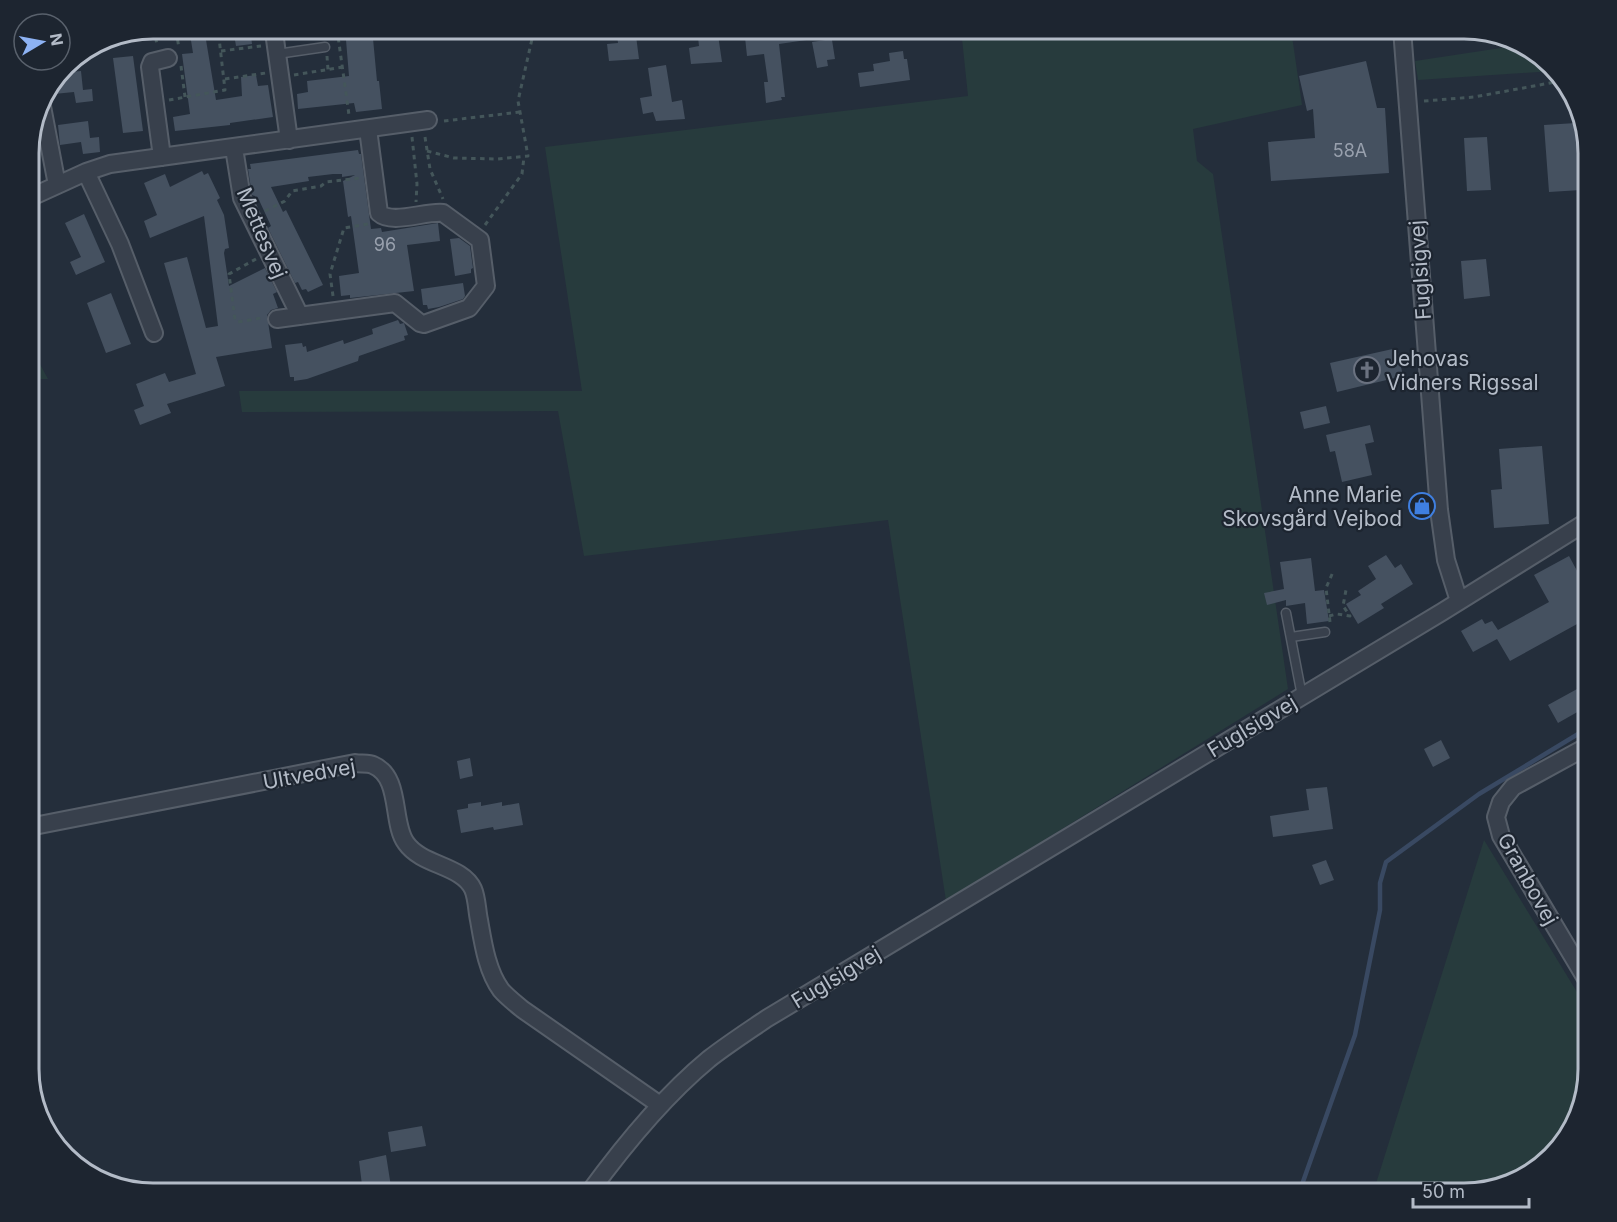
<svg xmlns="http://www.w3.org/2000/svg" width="1617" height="1222" viewBox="0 0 1617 1222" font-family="Inter,sans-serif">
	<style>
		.green { fill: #273b3d }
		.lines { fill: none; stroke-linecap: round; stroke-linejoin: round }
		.stream { stroke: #394962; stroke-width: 4.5 }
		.building { fill: #455160 }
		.service-casing { stroke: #565e69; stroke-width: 11 }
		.minor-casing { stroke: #565e69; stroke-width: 20 }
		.path { stroke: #44565a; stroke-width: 3; stroke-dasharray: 4.5 4.5; stroke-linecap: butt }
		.service { stroke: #38404c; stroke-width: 8 }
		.minor { stroke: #38404c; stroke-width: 16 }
		.labels { text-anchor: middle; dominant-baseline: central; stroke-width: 4.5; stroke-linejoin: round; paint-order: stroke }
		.number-label { font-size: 18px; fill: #98a0ad }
		.street-label { font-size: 21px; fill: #b3bbc7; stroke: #1d2530 }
		.poi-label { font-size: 21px; fill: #b3bbc7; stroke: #1d2530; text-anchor: start }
		.rim { fill: none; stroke: #b3bbc7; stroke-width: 3 }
	</style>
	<rect width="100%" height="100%" fill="#242e3b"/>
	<!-- green -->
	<path class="green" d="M961,29H1100L1102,38L1174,29H1291L1302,105L1193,129L1197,161L1213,174L1288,689L946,901L888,520L584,556L558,411L242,412L239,391H582L545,147L968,96Z
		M1514,46L1540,55L1554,71L1418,80L1415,61Z
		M29,344L48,379H29Z
		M1484,840L1588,1010V1069L1562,1145L1519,1181L1464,1193H1373Z"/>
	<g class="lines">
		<!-- stream -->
		<path class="stream" d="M1299,1193L1355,1035L1380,910V883L1386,862L1479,794L1588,728"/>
	</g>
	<!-- building -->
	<path class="building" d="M189,28H204L216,100L242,96L241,77L256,75L258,86L268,85L273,117L230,123V125L175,131L173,117L190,114L182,54L193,53Z
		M233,28H250L252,44L236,46Z
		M345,28H372L377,81H379L382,109L356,112L354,103L298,109L297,94L308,92L307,81L349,76Z
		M616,28H635L639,59L609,61L607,44L618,43Z
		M697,28H717L722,62L691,64L689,48L699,46Z
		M744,28H833L834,36L779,44L785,97H781L782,100L766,103L764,82H768L764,54L747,56Z
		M825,40H832L835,59L827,60L828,66L817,68L812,42Z
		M903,51L904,59H907L910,80L860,87L858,73L874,71L873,64L890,61L889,53Z
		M133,56L143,131L123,133L113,58Z
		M1366,61L1377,108H1385L1389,173L1271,181L1268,142L1315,138L1313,109L1307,111L1299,76Z
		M666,65L672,102L682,100L685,119L656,121L653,112L643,114L640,98L652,96L648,68Z
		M81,71L83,90L92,89L93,101L76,103L74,92L54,94L52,84L60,73Z
		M88,121L90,138L99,137L100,152L83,154L81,142L60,145L58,125Z
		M1576,123L1581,190L1549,192L1544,125Z
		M1487,137L1491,190L1467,191L1464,138Z
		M358,150L359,154H361L371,229L381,228L382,232L438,223L440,241L407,245L414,291L350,298V295L341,296L339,276L359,273L351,216L348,217L343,181L355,175L342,177V174H333L308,177L309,181L271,187L283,212L286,210L323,285L308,292L306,289L302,290L298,282L295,283L268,228L271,226L259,200L256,201L255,196L252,195L248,169H251L250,164Z
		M202,171L204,175L208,173L220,198L217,200L224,215L229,248L225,249L224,253L229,286L265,268L277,292L273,294L278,308L271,310L267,315L272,348L216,357L225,386L167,404L171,413L140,425L134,410L144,406L136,384L165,373L169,382L196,374L164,263L187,257L206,328L218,326L204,216L150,238L144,221L157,215L144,183L165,174L170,187Z
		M84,214L105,262L76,275L70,262L81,257L65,223Z
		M459,238L470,246L473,268L471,269V273L455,276L450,239Z
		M1486,259L1490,296L1464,299L1461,261Z
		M463,283L465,296L463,299L439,307L428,309L427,305H423L421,289Z
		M111,293L131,344L106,353L87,303Z
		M398,320L400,324L404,323L408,335L404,336L405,340L359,356L358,361L307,379L294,381V377H290L285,345L302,343L303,347L306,346L307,352L343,340L344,344L373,334L372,329Z
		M1397,348L1403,376L1337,392L1330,363Z
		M1326,406L1330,423L1304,429L1300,412Z
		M1370,425L1374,442L1365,444L1372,475L1342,482L1335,451L1330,452L1326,435Z
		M1542,446L1549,524L1494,528L1491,490L1502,489L1499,449Z
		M1386,555L1395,568L1401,564L1413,584L1381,604L1384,608L1358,624L1346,604L1361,595L1358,591L1376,579L1368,566Z
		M1569,556L1588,591V618L1510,661L1497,639L1473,652L1461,631L1482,619L1485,624L1492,621L1498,630L1549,602L1534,575Z
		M1311,558L1315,591L1324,590L1329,621L1307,624L1305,603L1286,606V600L1267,605L1264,593L1284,589L1280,562Z
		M1588,683V706L1558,723L1548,705Z
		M1441,740L1450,758L1433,767L1424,749Z
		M470,758L473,776L460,779L457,761Z
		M1327,787L1333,829L1273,837L1270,816L1309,810L1306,789Z
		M481,802V806L502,802V806L519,803L523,825L494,830L493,827L461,833L457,810L468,808V804Z
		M1326,860L1334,880L1320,885L1312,865Z
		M422,1126L426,1146L391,1152L388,1132Z
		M386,1155L392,1193H374L372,1183L362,1185L359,1161Z"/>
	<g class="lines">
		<defs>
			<path id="service" d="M277,54L325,47
				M1286,613L1302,696
				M1291,637L1325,632"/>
			<path id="minor" d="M1402,29L1439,510L1446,560L1459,601
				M274,32L289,140
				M41,101L57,185
				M234,148L242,198L300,316
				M162,157L150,67L152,62L168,58
				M86,172L120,244L154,333
				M29,198L86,172L110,164L428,120
				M277,319L395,303L420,323L424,324L469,308L486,286L480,240L443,213C425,211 392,225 379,213L368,129
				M1588,746L1513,787L1501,802L1496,817L1501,836L1588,982
				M29,827L355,763C360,764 369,763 373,765C402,777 391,823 406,843C422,866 462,865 473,889C477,898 477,911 479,920C483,943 487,971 501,990C507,997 515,1003 522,1009L660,1105
				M589,1193C624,1145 663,1097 709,1059C727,1045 747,1032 766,1019L1442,612L1588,521"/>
		</defs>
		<!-- service casing -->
		<use href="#service" class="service-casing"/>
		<!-- minor casing -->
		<use href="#minor" class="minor-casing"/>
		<!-- path -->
		<path class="path" d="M154,29L157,45
			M337,29L349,115
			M287,30L295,29
			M176,31L179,48
			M155,34L194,29
			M221,51L261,46
			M327,56L328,70
			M181,66L185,97
			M294,75L343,67
			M225,79L266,73
			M169,100L225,90L218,29
			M1424,101L1474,97L1561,81
			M444,121L520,112
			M412,137L417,184L416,202
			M425,137L430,169L443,199
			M427,151L454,158L497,159L528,156L518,101L532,39V29
			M265,211L285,201L292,191L321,186L326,182L360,178
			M485,225L522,174L524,157
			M256,259L229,274L235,320L238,322L261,318
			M333,296L330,274L344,228L368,224
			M1329,616L1337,614L1350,616L1343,606L1346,590
			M1330,622L1326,588L1333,572"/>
		<!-- service -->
		<use href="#service" class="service"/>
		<!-- minor -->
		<use href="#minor" class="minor"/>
	</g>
	<!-- icons -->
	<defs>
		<symbol id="church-ring" viewBox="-11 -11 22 22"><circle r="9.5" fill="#1d2530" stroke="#6b7280" stroke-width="1.5"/><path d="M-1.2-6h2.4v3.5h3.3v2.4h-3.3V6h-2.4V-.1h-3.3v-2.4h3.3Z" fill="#6b7280"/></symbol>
		<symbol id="shop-ring" viewBox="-11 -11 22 22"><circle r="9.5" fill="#1d2530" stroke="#3f7fe0" stroke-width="1.5"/><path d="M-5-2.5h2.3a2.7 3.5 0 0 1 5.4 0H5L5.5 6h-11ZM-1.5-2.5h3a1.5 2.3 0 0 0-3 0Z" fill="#3f7fe0"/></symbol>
	</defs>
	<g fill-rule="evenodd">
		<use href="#church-ring" x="1352" y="355" width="30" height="30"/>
		<use href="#shop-ring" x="1407" y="491" width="30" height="30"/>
	</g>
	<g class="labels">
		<!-- number labels -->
		<g class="number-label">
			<text x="1350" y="150">58A</text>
			<text x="385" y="244">96</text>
		</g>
		<!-- street labels -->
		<g class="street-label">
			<text transform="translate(262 233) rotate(67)">Mettesvej</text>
			<text transform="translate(1420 270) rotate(-94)">Fuglsigvej</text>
			<text transform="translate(1252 726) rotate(-31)">Fuglsigvej</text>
			<text transform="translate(309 774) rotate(-10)">Ultvedvej</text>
			<text transform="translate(1528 879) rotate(61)">Granbovej</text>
			<text transform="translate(836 977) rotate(-31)">Fuglsigvej</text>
		</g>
		<!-- poi labels -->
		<g class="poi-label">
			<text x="1386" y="358">Jehovas<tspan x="1386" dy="24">Vidners Rigssal</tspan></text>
			<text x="1402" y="494" text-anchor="end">Anne Marie<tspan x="1402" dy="24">Skovsgård Vejbod</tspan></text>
		</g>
	</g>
	<!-- crop -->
	<path d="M0 0H1617V1222H0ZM153 39H1464A114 114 0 0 1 1578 153V1069A114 114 0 0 1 1464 1183H153A114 114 0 0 1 39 1069V153A114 114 0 0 1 153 39Z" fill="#1d2530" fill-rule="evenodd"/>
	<path class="rim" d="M153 39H1464A114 114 0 0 1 1578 153V1069A114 114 0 0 1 1464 1183H153A114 114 0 0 1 39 1069V153A114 114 0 0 1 153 39Z"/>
	<!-- north arrow -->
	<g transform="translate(42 42) rotate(80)"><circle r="28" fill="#1d2530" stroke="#59616c" stroke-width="1.5"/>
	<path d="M0-4.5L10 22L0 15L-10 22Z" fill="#8db2f3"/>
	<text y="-9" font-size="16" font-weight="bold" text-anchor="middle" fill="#b3bbc7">N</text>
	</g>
	<!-- scale -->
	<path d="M1413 1198v9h116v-9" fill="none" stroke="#b3bbc7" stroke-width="3"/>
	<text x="1422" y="1198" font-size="18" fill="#b3bbc7" stroke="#1d2530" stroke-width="4.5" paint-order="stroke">50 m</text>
</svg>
